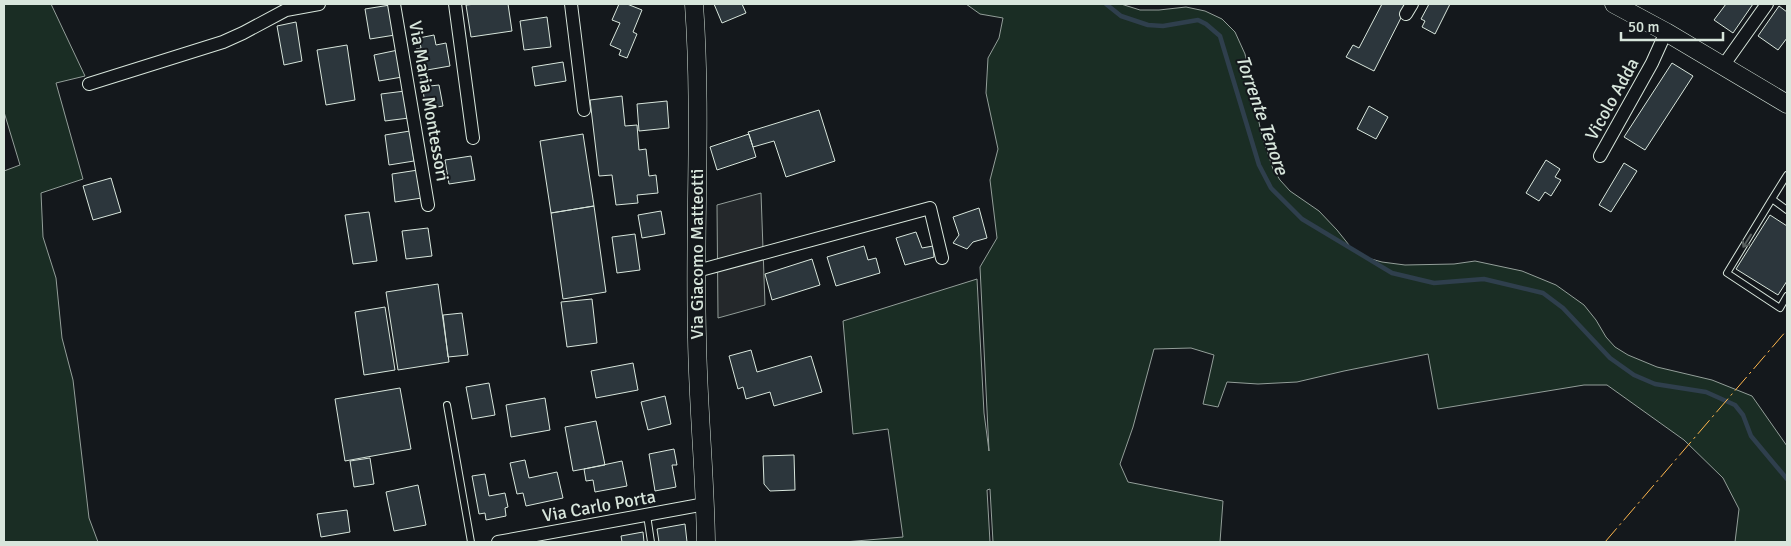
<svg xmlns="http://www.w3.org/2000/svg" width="1791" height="546" viewBox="0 0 1791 546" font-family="Signika,sans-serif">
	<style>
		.green { fill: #1a2d24; stroke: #939e99 }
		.parking { fill: #24282b; stroke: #939e99 }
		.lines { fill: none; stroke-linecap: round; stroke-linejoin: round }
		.stream { stroke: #2f3f4d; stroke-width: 4.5 }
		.building { fill: #2c363c; stroke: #d8e6dc }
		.lane-casing { stroke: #d8e6dc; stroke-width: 8 }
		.street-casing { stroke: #d8e6dc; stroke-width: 14 }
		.secondary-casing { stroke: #d8e6dc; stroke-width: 19 }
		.lane { stroke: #14181c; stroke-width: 6 }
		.street { stroke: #14181c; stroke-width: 12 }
		.secondary { stroke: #14181c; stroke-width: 18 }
		.power { stroke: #ffb74d; stroke-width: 1; stroke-dasharray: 18 4 2.5 4; stroke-linecap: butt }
		.oneway { stroke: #59605f }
		.labels { text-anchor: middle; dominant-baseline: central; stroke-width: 4; stroke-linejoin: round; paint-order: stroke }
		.street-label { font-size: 18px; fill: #d8e6dc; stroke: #14181c }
		.water-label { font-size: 19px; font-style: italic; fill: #d8e6dc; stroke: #14181c }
	</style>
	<rect width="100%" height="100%" fill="#14181c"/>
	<!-- green -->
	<path class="green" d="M4,4H51L85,76L56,83L83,179L41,193L43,237L56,278L62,338L73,380L89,518L98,542H4V171L20,165L4,112Z
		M966,4H1121L1140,10H1159L1186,7L1205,11L1222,19L1235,32L1245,54L1261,132L1273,169L1280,180L1290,191L1319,211L1337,230L1353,250L1364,257L1382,262L1405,265L1454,264L1475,261L1522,271L1556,285L1584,305L1596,320L1606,337L1615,347L1628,355L1657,367L1712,380L1752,396L1787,446V542H1735L1739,509L1723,478L1684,440L1607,385H1584L1438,409L1428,354L1344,371L1297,382L1258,384L1227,382L1218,407L1203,404L1214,355L1191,348L1154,349L1133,427L1120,464L1128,482L1223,501L1220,542H993L990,489L987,490L990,542H844L903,537L888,429L853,434L843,321L977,279L984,413L989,451L980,267L997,238L990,180L998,149L986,93L988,58L999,38L1003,18L980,14Z"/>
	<!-- parking -->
	<path class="parking" d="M761,193L765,305L718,318L717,205Z"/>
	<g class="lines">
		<!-- stream -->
		<path class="stream" d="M1106,4L1121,16L1148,25L1163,26L1198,20L1206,24L1220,36L1259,165L1271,188L1302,219L1392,273L1434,283L1484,279L1543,293L1563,308L1610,358L1634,375L1655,384L1706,392L1735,405L1743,415L1751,436L1787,479"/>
	</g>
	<!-- building -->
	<path class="building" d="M476,4H508L512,31L471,37L466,5Z
		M619,4H627L642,10L633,32L637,34L627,58L619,55L621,50L610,45L620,23L612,20Z
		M714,4H742L746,13L722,23Z
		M1382,4H1408L1374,71L1346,57L1353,45L1359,48Z
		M1429,4H1450L1435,34L1422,27L1425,21L1421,19Z
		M1726,4H1753L1733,33L1714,20Z
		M390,5L395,35L370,39L365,9Z
		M1779,6L1787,12V38L1778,50L1758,36Z
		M547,17L551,47L524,50L520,21Z
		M296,22L302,61L284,65L277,26Z
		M434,35L436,45L446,43L450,66L427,70L430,86L439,85L443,106L426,109L416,49L421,48L419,38Z
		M347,45L355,100L326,105L317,50Z
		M398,50L402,77L379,81L374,55Z
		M563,62L566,81L535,86L532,67Z
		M1672,63L1693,76L1645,150L1624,137Z
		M405,91L409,118L385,121L381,94Z
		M622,96L625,126L637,125L639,150L646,149L649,176L656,175L658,193L637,195L638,203L616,205L612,175L599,176L590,100Z
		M667,101L669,128L639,131L637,104Z
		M1369,106L1388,117L1376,139L1357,129Z
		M819,110L835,161L786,177L774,141L753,147L748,132Z
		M410,131L414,161L389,165L385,135Z
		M583,134L594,206L551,213L540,141Z
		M749,134L756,157L717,170L710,147Z
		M471,156L475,180L449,184L445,160Z
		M1546,160L1560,169L1555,177L1561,180L1551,196L1545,192L1539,201L1526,193Z
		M1624,163L1637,171L1611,212L1599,205Z
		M418,170L422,198L395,202L392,174Z
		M111,178L121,212L93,220L83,186Z
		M594,206L606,292L563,299L551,213Z
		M979,208L987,238L973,242L967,249L953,243L959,235L953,217Z
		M661,211L665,234L642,238L638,215Z
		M369,212L377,261L353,264L345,215Z
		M1770,215L1787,226V281L1778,295L1736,269Z
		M428,228L432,256L406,259L402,231Z
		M916,232L922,248L933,246L934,257L905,265L896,238Z
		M635,234L640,270L617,273L612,237Z
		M864,246L868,260L876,258L880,273L836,286L827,257Z
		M812,259L820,285L772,300L765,274Z
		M438,284L449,362L398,370L386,292Z
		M592,299L597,343L567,347L561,302Z
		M385,307L395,370L364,375L355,312Z
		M462,313L468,355L448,357L443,315Z
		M751,350L757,372L811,356L822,392L774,406L770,392L746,399L743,387L738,389L729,356Z
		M633,363L638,390L596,398L591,371Z
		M489,383L495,415L472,419L466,387Z
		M400,388L411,449L345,461L335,399Z
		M665,396L671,424L648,430L641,402Z
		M545,398L550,430L511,437L506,405Z
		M596,421L605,465L573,471L565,427Z
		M674,449L677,465H672L676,487L655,491L649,454Z
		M794,455L795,490L770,491L764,484L763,456Z
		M370,458L374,484L354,487L350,461Z
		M525,460L529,478L557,472L563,498L526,506L523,493L517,494L510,463Z
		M622,461L627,486L595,492L593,480L586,481L584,469Z
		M485,474L489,496L505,493L508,507L505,508L506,516L486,520L485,513L479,514L472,476Z
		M418,485L426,525L394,531L386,492Z
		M347,510L350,532L321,537L317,514Z
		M685,524L687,542H659L657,529Z
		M643,532L644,542H622L621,536Z"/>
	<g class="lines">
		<defs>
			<path id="lane" d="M1787,175L1772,199L1787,210
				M1772,199L1727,273L1780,308L1787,296
				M447,405L471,542
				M647,515L651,542"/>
			<path id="street" d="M394,4L428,205
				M455,4L473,138
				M571,4L584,110
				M1406,14L1412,4
				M1723,66L1767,4
				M89,84L223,42L243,33L286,10L319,4
				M1600,156L1652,63L1666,32
				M697,271L930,208L942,258
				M498,542L705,504"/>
			<path id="secondary" d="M694,4C702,115 694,226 697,338C698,406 705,474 706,542
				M1614,4L1666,32L1787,104"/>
		</defs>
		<!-- lane casing -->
		<use href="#lane" class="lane-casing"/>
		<!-- street casing -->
		<use href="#street" class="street-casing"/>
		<!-- secondary casing -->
		<use href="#secondary" class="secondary-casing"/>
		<!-- lane -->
		<use href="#lane" class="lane"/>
		<!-- street -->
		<use href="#street" class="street"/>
		<!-- secondary -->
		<use href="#secondary" class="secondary"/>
		<!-- power -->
		<path class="power" d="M1605,542L1787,330"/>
	</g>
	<!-- one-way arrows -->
	<defs><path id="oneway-shaft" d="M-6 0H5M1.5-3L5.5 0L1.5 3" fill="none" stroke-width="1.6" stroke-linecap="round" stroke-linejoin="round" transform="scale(1.25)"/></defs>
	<use class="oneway" href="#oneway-shaft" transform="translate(1747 241) rotate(122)"/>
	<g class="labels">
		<!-- street labels -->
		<g class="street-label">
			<text transform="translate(1612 99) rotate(-61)">Vicolo Adda</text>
			<text transform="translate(429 101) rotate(80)">Via Maria Montessori</text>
			<text transform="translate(697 254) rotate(-90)">Via Giacomo Matteotti</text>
			<text transform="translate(599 506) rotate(-10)">Via Carlo Porta</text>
		</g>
		<!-- water labels -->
		<g class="water-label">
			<text transform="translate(1262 115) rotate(71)">Torrente Tenore</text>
		</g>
	</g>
	<!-- border -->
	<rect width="1791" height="546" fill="none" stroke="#d8e6dc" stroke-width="10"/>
	<!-- scale -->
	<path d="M1621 32v8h102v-8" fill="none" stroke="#d8e6dc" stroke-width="2.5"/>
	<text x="1628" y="32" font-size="15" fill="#d8e6dc" stroke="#14181c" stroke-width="4" paint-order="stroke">50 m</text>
</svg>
